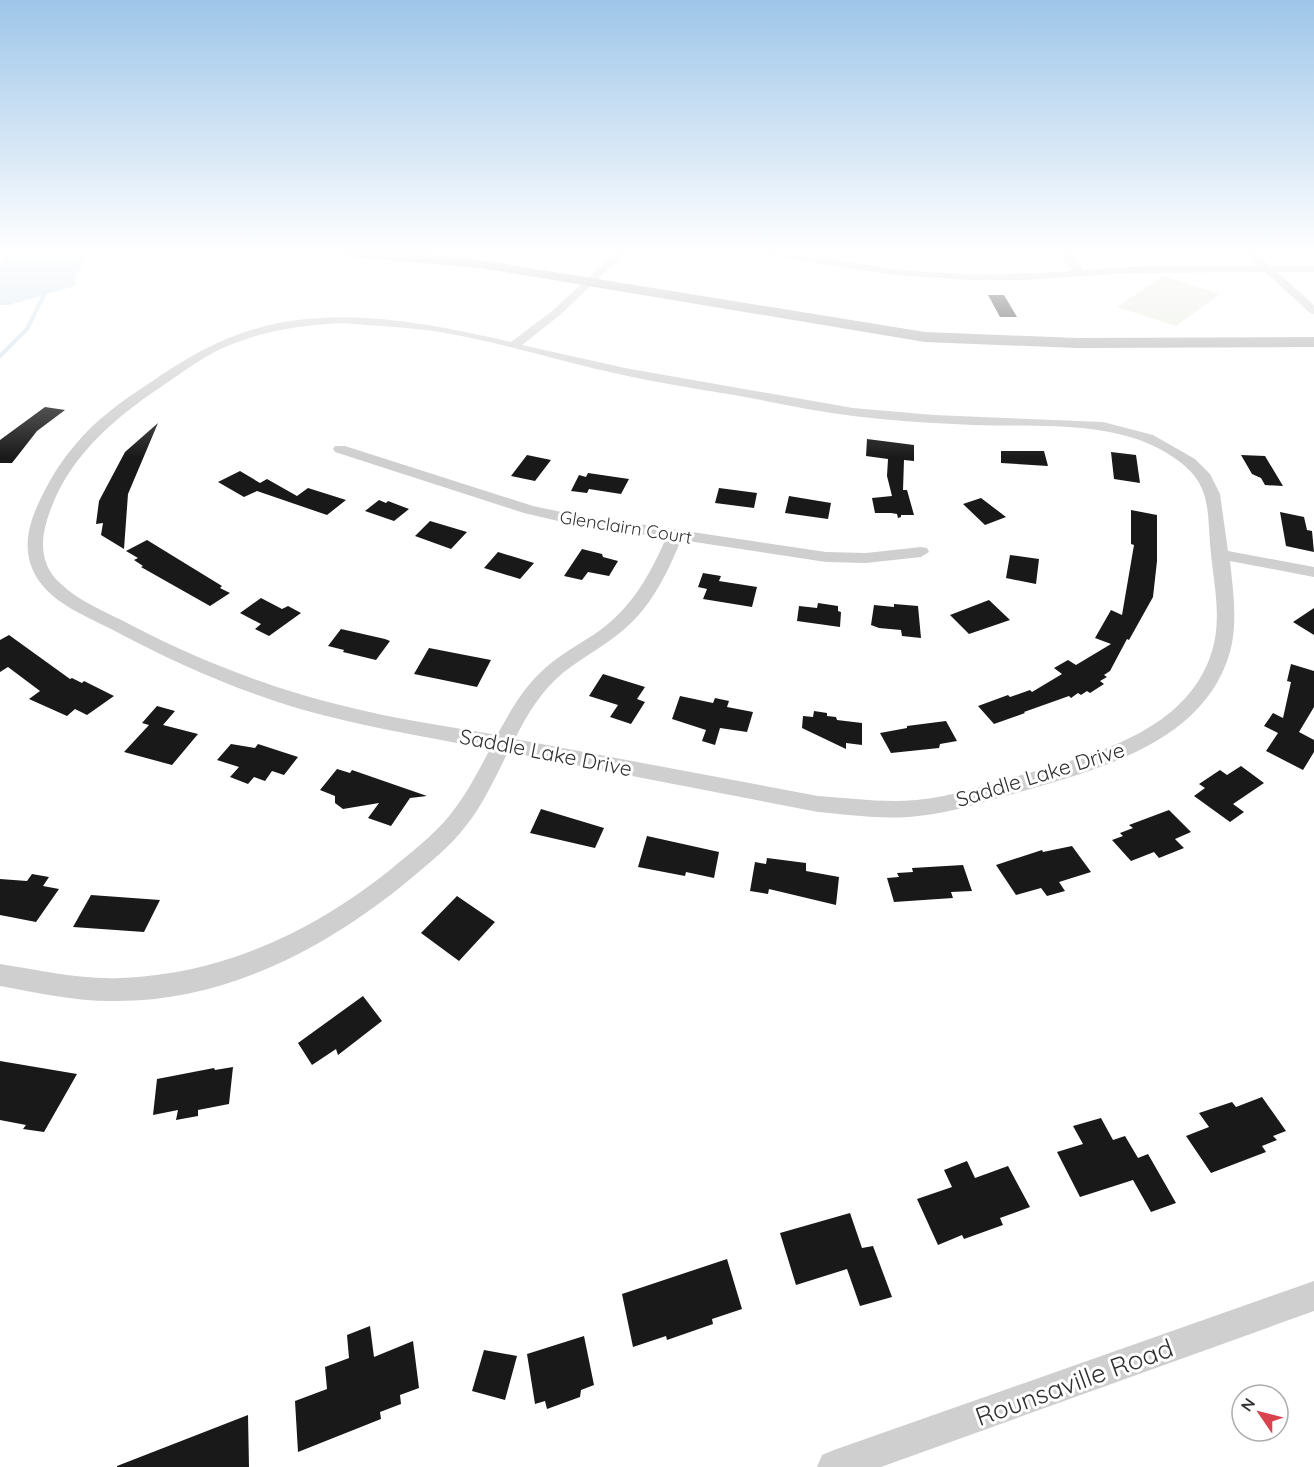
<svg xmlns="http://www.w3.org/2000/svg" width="1314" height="1467" viewBox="0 0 1314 1467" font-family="Quicksand,sans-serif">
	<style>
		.green { fill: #e5eade }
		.water { fill: #d0e0eb }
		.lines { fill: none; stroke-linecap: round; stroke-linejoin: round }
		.stream { stroke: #d0e0eb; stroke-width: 4 }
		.building { fill: #191919 }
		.minor { fill: #cfcfcf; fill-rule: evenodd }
		.major { fill: #aaa; fill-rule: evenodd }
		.labels { text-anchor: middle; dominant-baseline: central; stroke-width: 6; stroke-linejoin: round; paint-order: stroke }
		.far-street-label { font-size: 18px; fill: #323232; stroke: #fff }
		.street-label { font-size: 21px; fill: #323232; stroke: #fff }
		.near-street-label { font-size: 26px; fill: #323232; stroke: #fff }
	</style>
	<rect width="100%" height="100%" fill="#fff"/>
	<!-- green -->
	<path class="green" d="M1163,276L1220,294L1176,326L1117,307Z"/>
	<!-- water -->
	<path class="water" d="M12,252H91V254L76,275L75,286L9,305H0V267Z"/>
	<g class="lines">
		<!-- stream -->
		<path class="stream" d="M0,356L27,329L44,295"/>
	</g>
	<!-- building -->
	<path class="building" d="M988,295H1004L1017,317H1000Z
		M45,407L65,410L37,431L12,463H0V440Z
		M158,423L128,494L124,549L101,535L103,523L96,524L99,501L125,452Z
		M867,439L914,445V461L904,460L903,490H907L914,515H901V517L898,518L897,514L891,513H875L872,498L892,496L887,476L888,459L866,456Z
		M1001,451H1044L1048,466L1001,463Z
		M1111,452L1136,455L1140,483L1114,479Z
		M527,455L551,460L535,481L511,476Z
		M1241,455L1265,456L1283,486L1265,485L1261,478L1252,474Z
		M240,471L260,483L267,479L297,496L308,488L346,500L327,515L257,491L244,497L218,482Z
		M588,473L629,479L621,494L589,489L587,493L571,491L579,475L586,477Z
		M719,488L757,493L754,508L715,503Z
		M789,496L831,503L828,519L785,513Z
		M981,498L1006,517L985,525L963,504Z
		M379,500L386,503L388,501L409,509L394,521L365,511Z
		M1131,510L1157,515V561L1153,597L1129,640L1127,639L1110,671L1104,675L1107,677L1100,681L1104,684L1090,693L1087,691L1081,695L1078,693L1071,698L1069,696L1024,712L1025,713L994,724L978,706L1008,695L1010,697L1030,690L1032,692L1062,674L1054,668L1068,660L1076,665L1111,644L1095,638L1111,610L1122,615L1134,545L1131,544Z
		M1280,512L1304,517L1307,530L1312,531L1314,552L1286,546Z
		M430,521L467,532L451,549L415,536Z
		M147,540L222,586L220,588L230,593L210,606L141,567L143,566L134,560L138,558L126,551Z
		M582,549L602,554L603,557L618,561L609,576L588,572L582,580L564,576Z
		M498,552L534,563L520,579L484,568Z
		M1010,555L1039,559L1036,584L1006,578Z
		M703,573L721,576L719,581L757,587L752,607L703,599L707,589L698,587Z
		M261,598L282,609L288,606L301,613L269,636L255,629L261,624L240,613Z
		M989,600L1010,620L969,634L950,615Z
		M818,603L838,606V611L841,612L840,627L797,621L799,606L817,608Z
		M894,604L918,606L921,638L902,636L901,630L879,628L871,625L874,605L894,607Z
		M1314,608V635L1293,622Z
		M341,629L385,639L390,641L376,660L343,652L344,650L328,646Z
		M9,635L70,679L72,678L82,683L84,681L114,696L87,715L75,709L67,716L29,699L40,691L8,667L0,672V640Z
		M429,648L465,655L491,660L477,687L414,674Z
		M1291,664L1314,671V707L1299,732L1314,740V752L1303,770L1266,751L1278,733L1264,726L1273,713L1283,718L1291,682L1287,681Z
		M603,674L645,687L637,699L645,702L631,724L610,717L618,705L589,696Z
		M680,696L713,703L715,698L729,701L727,707L753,712L747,732L720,728L715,745L702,741L706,730L672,719Z
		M157,706L175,711L163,725L198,734L172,765L124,752L149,725L142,723Z
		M814,711L827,713V716L836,717L837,720L862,723V745L846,743V749L802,728L803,716L813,717Z
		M946,721L957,741L940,744L939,748L891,753L880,733L907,728V726Z
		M231,744L255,748L258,744L298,757L284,775L272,771L265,781L254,777L248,784L230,777L239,767L217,760Z
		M1241,766L1264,783L1233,804L1244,812L1230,822L1194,796L1205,788L1199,784L1220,770L1227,775Z
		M337,769L350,773L352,770L427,796L410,798L391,826L368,818L379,803L343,809L335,803V796L320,790Z
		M541,809L604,828L595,848L530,833Z
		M1169,810L1191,832L1175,839L1184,848L1159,858L1154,852L1131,861L1112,840L1123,836L1120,833L1133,828L1129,825Z
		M647,836L719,852L714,878L686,872L685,876L638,867Z
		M1072,846L1091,872L1059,882L1065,891L1047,896L1041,888L1016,895L996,865L1042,850L1043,852Z
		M767,858L806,863V871L839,877L836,905L769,889L768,894L750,891L755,862L766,864Z
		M963,865L972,891L951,892L953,898L894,902L887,878L899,877L897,873L913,872L912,868Z
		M32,874L49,877L43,886L59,889L36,922L0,915V879L27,881Z
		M91,895L160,900L144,932L73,927Z
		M457,896L495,922L459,961L421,933Z
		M363,996L382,1021L338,1055L336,1049L312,1065L298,1043Z
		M0,1061L77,1074L44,1132L23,1129L26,1125L0,1120Z
		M233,1067L229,1104L198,1110V1116L176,1120L178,1110L153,1115L157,1079L214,1068L215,1070Z
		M1262,1097L1286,1131L1273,1136L1277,1140L1262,1146L1266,1152L1211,1173L1186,1136L1209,1127L1199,1113L1232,1102L1236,1107Z
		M1101,1118L1113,1140L1125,1136L1138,1158L1148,1154L1176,1203L1151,1212L1133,1180L1080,1197L1057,1152L1083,1144L1073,1126Z
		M967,1161L975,1178L1008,1166L1030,1207L1000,1218L1003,1225L964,1239L962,1235L938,1245L917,1199L952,1187L944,1170Z
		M850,1213L862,1248L873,1246L892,1297L860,1306L847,1269L796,1285L780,1233Z
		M727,1259L742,1309L712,1319L713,1324L667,1340L666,1336L633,1347L622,1294Z
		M370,1326L374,1357L413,1341L419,1388L400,1395L401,1404L380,1412L381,1419L298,1452L295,1401L327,1389L325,1367L349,1358L347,1335Z
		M584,1336L594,1385L581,1390L580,1397L547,1409L545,1401L535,1404L527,1354Z
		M484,1350L517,1356L505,1400L472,1391Z
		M248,1415L249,1467H117V1466Z"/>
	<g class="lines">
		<!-- minor -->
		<path class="minor" d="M616,252H627L560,315L522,345L625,368L853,408L934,415L1103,422L1153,435L1195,459L1210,474L1220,494L1228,551L1314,567V577L1230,561C1233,590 1238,623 1230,652C1204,743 1099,769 1020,792C986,801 953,813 918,816C885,820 851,815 818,812L508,752C495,778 483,805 465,827C450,847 428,864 409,880C327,948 226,1001 117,1001C78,1002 39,993 0,986V964C40,970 81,980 121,978C223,974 312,932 390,870C410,853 433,836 450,815C466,795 478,772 490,749C442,740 394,732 347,721C265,703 186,669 113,630C88,617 56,605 39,581C21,555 27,528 39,502C49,481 60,462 75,445C95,420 121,402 148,384C192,354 230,332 284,322C359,309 437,325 511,342L552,311ZM342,323C374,326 408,327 440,332C501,342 562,362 623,375C660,383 697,389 734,395C774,402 813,411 853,416C893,421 933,423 973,425C1034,427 1112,420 1165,452C1214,481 1206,505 1211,554C1214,585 1222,619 1212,651C1188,732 1090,756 1018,776C985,785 951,797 916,800C883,803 850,798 818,796L515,739C527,714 542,690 564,672C587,654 614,641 634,620C656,597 669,569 681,540L826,562L866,563L921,557L929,552L927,548L921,547L866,553L826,552L571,514L533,506L345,446H335L333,449L335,452L524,513L571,524L666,538C650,575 632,607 599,631C579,645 556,656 539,674C521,691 509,714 497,735C446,726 394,719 344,706C270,688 198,660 131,625C107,612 79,602 60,583C41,566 40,543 47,520C67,455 117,416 171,380C190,367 209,353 230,345C266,330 304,325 342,323Z
			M757,252C803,252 848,263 894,269C953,276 1013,275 1072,271L1058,252H1069L1083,270L1129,267L1258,266L1243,252H1254L1270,266H1314V272H1277L1314,305V314L1310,313L1265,272L1129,273L1025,280H972L895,275L762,255Z
			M1314,1281V1311L881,1467H817L822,1455L834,1450Z"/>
		<!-- major -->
		<path class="major" d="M335,252H410L481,260L925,332L1077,338L1314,337V347L1077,348L925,342L481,268L342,256Z"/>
	</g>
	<!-- sky -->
	<linearGradient id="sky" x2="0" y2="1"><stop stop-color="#9ec6e9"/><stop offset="0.55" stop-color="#fff"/><stop offset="1" stop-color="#fff" stop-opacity="0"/></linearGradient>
	<rect width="1314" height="458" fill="url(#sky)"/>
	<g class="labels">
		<!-- far-street labels -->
		<g class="far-street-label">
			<text transform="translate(626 527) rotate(9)">Glenclairn Court</text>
		</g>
		<!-- street labels -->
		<g class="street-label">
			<text transform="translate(546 752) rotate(11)">Saddle Lake Drive</text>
			<text transform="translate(1040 774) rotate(-17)">Saddle Lake Drive</text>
		</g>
		<!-- near-street labels -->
		<g class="near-street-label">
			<text transform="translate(1074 1382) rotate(-20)">Rounsaville Road</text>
		</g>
	</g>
	<!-- north arrow -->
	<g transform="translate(1260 1413) rotate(305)"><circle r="28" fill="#ffffff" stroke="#adadad" stroke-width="1.5"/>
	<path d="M0-4.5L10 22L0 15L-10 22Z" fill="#d9434e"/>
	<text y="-9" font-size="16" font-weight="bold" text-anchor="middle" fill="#323232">N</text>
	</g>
</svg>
